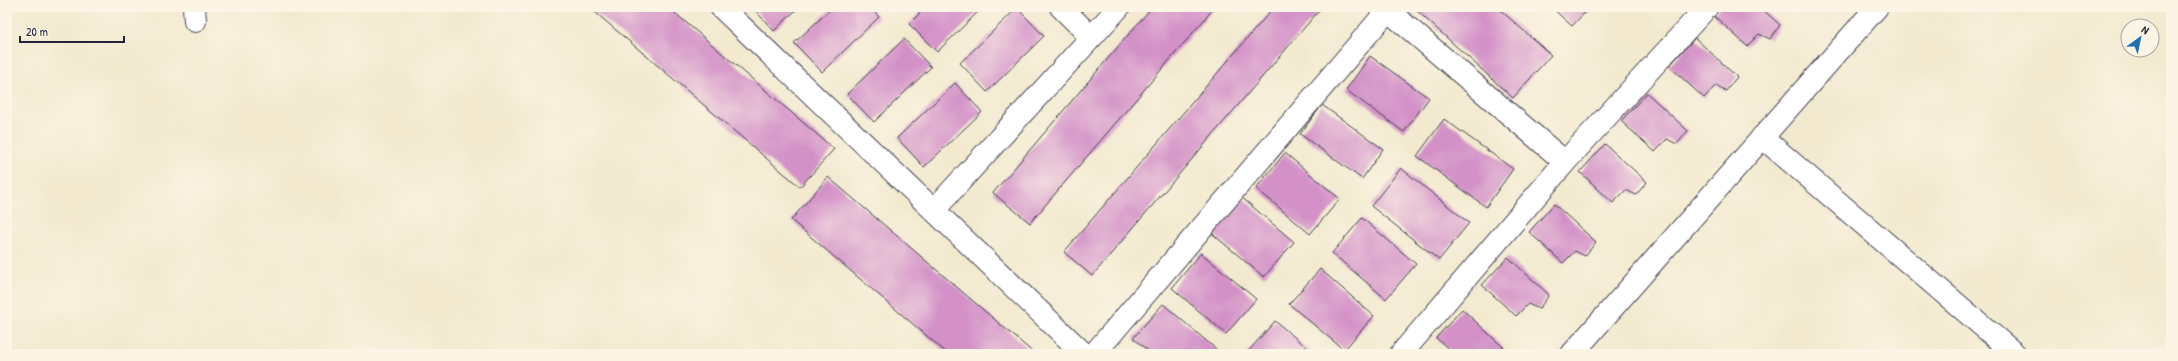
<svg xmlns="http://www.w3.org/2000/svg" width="2178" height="361" viewBox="0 0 2178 361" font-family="'Patrick Hand',sans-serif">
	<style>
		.building { fill: #d391c8 }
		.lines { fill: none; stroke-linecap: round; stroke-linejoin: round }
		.minor-casing { stroke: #414051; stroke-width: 24 }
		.minor { stroke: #fff; stroke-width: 22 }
	</style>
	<rect width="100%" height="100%" fill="#fcf5e5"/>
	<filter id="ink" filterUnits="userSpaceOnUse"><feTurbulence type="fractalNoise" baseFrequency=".025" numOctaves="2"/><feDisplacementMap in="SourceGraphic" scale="8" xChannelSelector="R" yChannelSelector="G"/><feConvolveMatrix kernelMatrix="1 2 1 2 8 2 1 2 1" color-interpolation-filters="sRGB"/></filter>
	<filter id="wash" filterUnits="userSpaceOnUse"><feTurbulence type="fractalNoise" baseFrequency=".012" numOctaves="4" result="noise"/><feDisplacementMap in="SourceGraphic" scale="16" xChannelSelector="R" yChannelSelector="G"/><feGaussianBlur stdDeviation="0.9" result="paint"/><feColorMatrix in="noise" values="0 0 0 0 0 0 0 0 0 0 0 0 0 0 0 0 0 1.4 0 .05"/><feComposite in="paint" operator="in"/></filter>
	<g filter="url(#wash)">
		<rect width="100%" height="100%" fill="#f2e9cf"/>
		<g id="blocks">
			<!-- building -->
			<path class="building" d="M589,7H668L834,149L800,187Z
				M752,7H799L774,31Z
				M833,7H870L879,17L822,72L794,43Z
				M926,7H983L937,52L909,24Z
				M1152,7H1215L1030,223L993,193Z
				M1274,7H1322L1092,276L1064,252Z
				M1413,7H1497L1551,55L1513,98Z
				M1551,7H1590L1572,26Z
				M1721,7H1760L1780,25L1770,39L1759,34L1747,46L1713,15Z
				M1017,8L1044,36L987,92L960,63Z
				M1695,38L1737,77L1726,91L1716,85L1704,98L1669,66Z
				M904,39L931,67L874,122L847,94Z
				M1370,56L1429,98L1404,132L1346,90Z
				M955,83L982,112L924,167L897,138Z
				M1647,93L1688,131L1677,144L1667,139L1655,152L1621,121Z
				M1322,105L1383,149L1362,179L1300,134Z
				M1444,119L1513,169L1486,207L1417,156Z
				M1605,144L1647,182L1636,195L1626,190L1613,203L1580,172Z
				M1285,153L1340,199L1310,234L1256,188Z
				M1401,168L1469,223L1439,260L1371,206Z
				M828,177L1035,354H948L791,220Z
				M1240,196L1294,242L1264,277L1209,231Z
				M1554,204L1596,242L1585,256L1575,251L1563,263L1529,232Z
				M1362,218L1416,264L1386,299L1332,253Z
				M1201,253L1256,299L1226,334L1172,288Z
				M1508,257L1549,295L1539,309L1528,304L1516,316L1482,285Z
				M1320,269L1374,316L1344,350L1289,304Z
				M1163,304L1217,350L1213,354H1152L1133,338Z
				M1462,309L1504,348L1499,354H1455L1436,338Z
				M1275,321L1315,354H1246Z"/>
		</g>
	</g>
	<g filter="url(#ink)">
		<use href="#blocks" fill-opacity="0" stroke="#414051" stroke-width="1"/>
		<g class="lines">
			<defs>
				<path id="minor" d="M194,7L195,21
					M721,7L1084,354
					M1061,7L1091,37
					M1384,7L1565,162
					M1762,137L2015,354
					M934,210L1119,7
					M1094,354L1388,10
					M1401,354L1565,162L1707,7
					M1572,354L1877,7"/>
			</defs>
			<!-- minor casing -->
			<use href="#minor" class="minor-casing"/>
			<!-- minor -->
			<use href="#minor" class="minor"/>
		</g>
	</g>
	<!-- margin -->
	<rect width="2178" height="361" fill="none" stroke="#fcf5e5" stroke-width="24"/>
	<!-- north arrow -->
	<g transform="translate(2140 38) rotate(33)"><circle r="19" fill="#fcf5e5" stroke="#a5a1a1"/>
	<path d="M0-3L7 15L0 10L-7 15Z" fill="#1f6fb2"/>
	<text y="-6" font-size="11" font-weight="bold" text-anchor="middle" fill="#22223b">N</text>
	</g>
	<!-- scale -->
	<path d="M20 36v6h104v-6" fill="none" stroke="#22223b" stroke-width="2"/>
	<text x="26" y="36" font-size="12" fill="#22223b" stroke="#fcf5e5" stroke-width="3" paint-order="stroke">20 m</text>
</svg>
